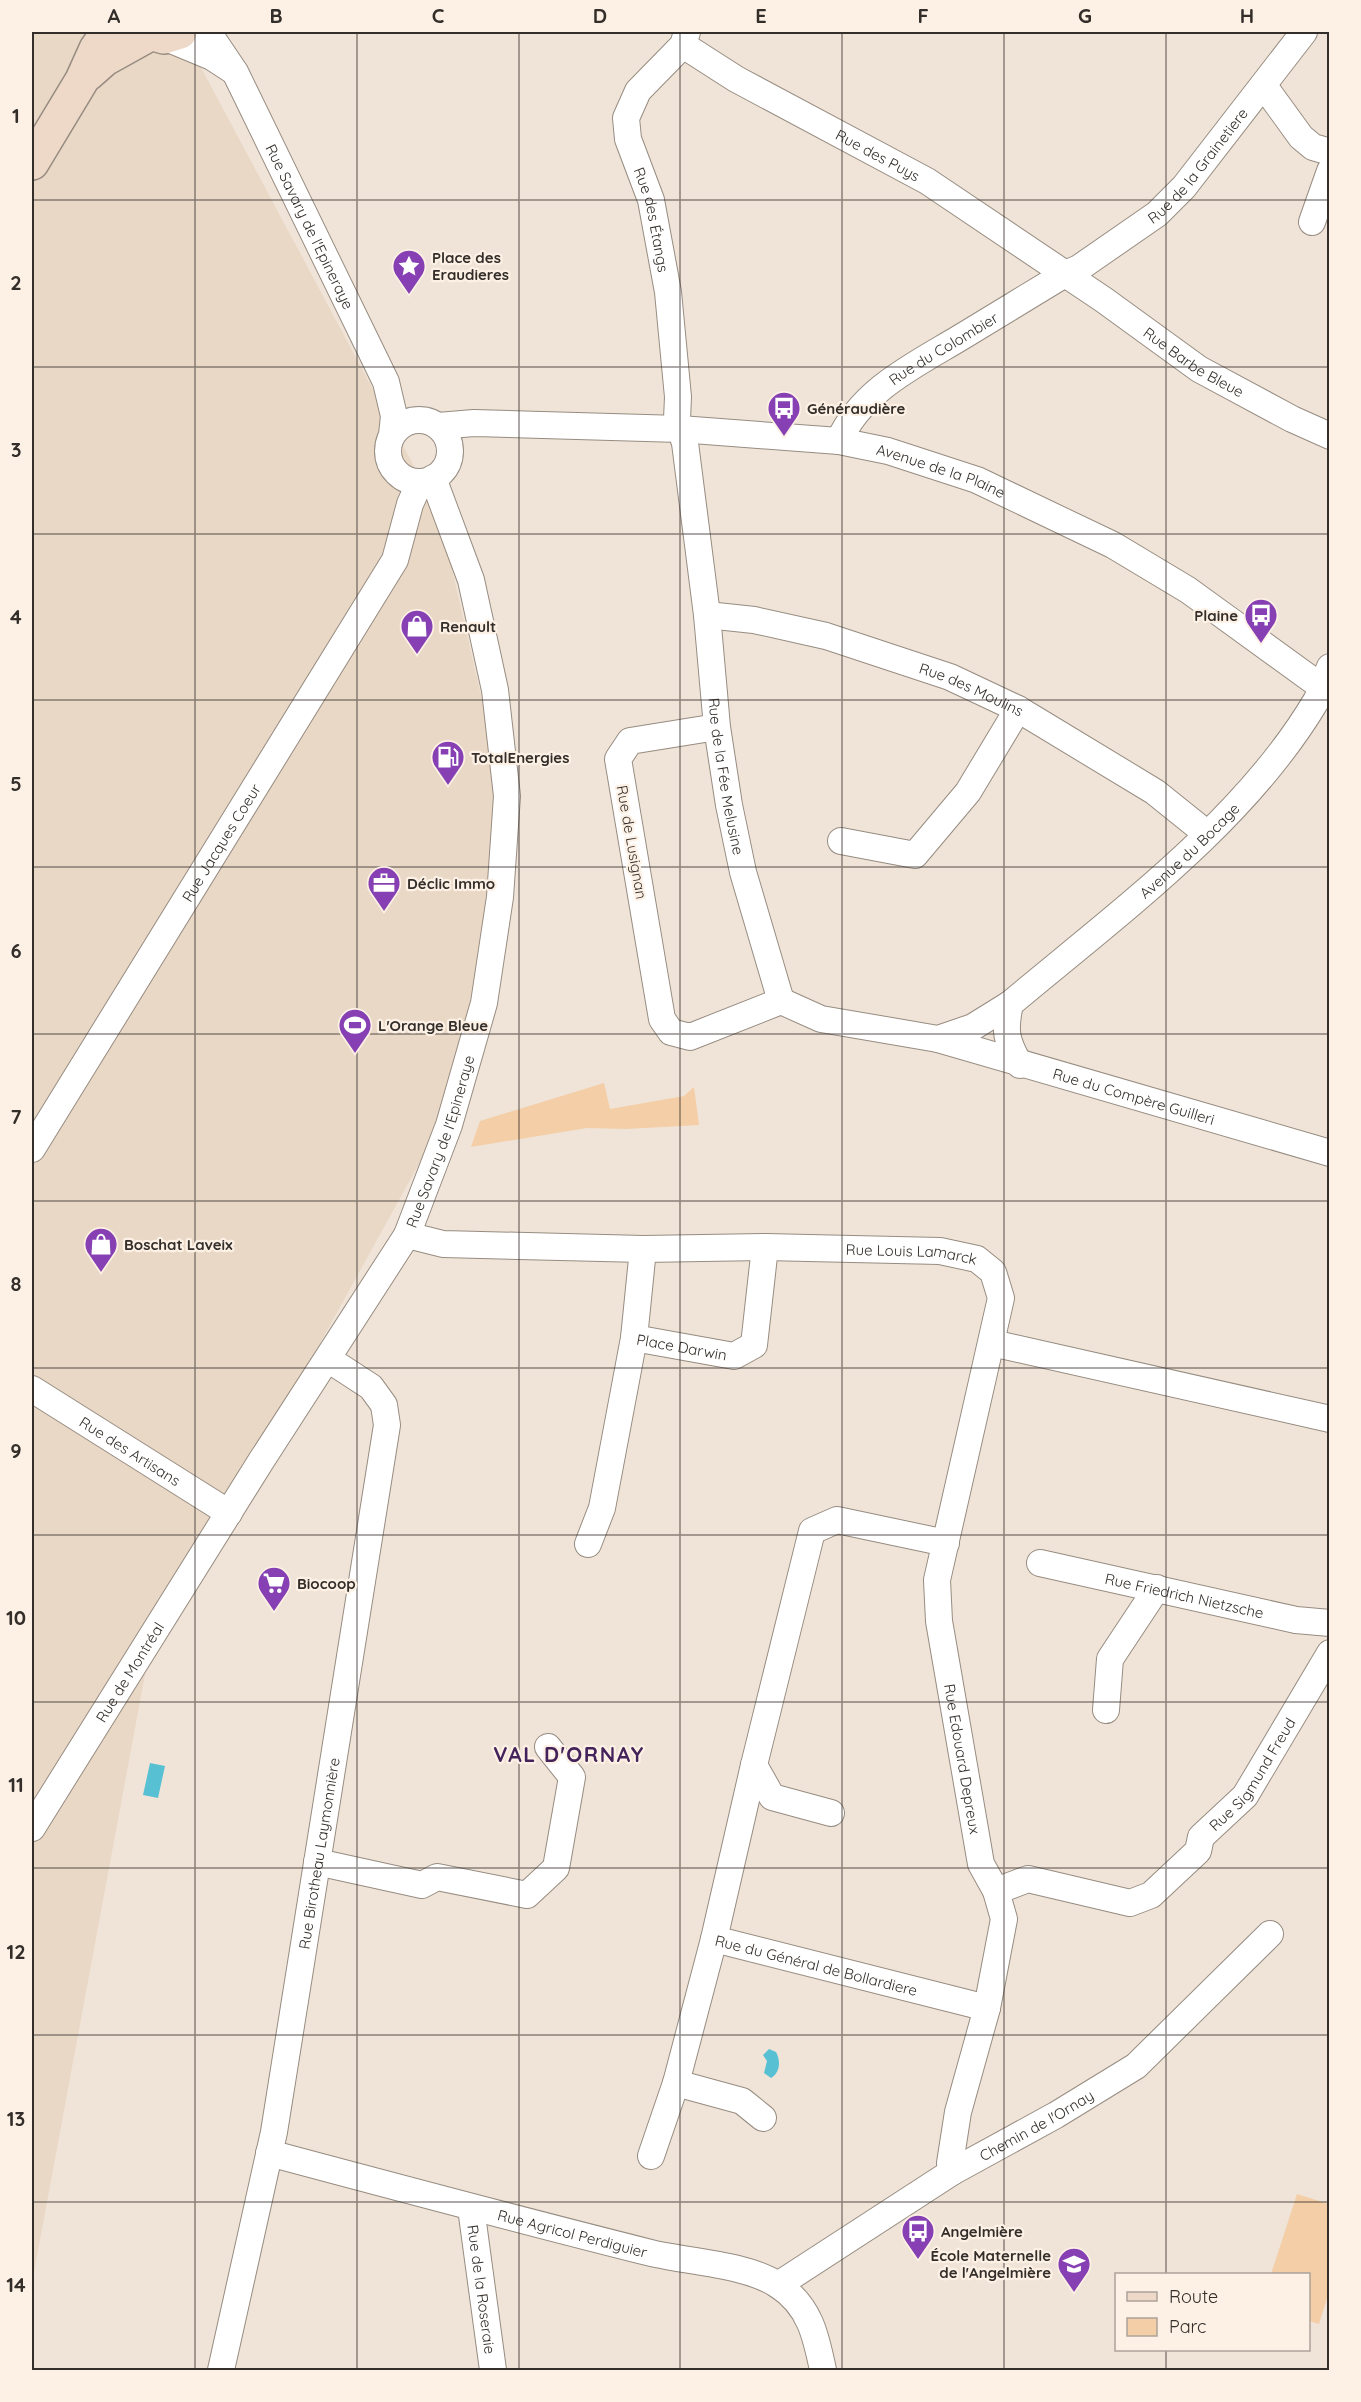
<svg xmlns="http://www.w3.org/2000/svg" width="1361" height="2402" viewBox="0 0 1361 2402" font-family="Quicksand,sans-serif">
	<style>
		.built { fill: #e9d8c6 }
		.green { fill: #f3cea6 }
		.water { fill: #57c1d3 }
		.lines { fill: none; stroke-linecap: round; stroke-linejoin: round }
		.street-casing { stroke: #978c81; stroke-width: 28 }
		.secondary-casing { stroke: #978c81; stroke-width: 36 }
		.street { stroke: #fff; stroke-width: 26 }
		.secondary { stroke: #eed9c8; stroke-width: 33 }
		.grid { fill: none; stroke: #332e2a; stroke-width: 1.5; stroke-opacity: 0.55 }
		.labels { text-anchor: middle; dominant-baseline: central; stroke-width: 4.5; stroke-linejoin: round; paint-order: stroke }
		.street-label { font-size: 15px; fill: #332e2a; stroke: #fdf1e5 }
		.poi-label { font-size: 15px; font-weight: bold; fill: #332e2a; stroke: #fdf1e5; text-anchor: start }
		.district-label { font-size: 21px; font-weight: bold; letter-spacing: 1.5px; fill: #44235a; stroke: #fdf1e5 }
		.neatline { fill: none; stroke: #332e2a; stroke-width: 2 }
		.grid-label { font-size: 20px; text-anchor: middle; font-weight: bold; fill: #332e2a }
	</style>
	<rect width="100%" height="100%" fill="#f0e4d8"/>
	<!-- built -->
	<path class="built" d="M32,32H182L439,513L509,817L446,1115L149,1653L32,2283Z"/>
	<!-- green -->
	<path class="green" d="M604,1083L610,1109L684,1096L694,1087L699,1125L626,1129L587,1128L471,1147L480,1121Z
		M1297,2194L1329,2204V2292L1319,2324L1309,2321L1308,2274H1271Z"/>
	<!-- water -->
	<path class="water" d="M150,1763L165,1766L158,1798L143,1795Z
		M769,2049L776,2052C781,2061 780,2073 771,2078L764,2073L767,2061L763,2055Z"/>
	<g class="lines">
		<defs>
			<g id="street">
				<path id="s1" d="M208,32L235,72L386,382L394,416L392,435"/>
				<path id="s2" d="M687,32L683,45L638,91L626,118L628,139L651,200L668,292L678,397L677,419L685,443L707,615L717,727L729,805L743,872L781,1001L690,1037L671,1032L662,1019L618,759L630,741L717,727"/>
				<path d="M164,37L212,57L232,70"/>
				<path id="s3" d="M683,45L736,79L927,181L1104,300L1199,369L1292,419L1330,436"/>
				<path d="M1264,86L1301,137L1313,147L1330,152"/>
				<path d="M1312,222L1330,171"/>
				<circle cx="419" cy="451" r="31"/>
				<path id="s4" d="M438,426L474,423L680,429L839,441L888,451L977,480L1113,545L1188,590L1330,693"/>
				<path id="s5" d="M839,441C862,389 917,364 963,336C997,315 1031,295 1065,274L1079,268L1157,214L1184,187L1304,32"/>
				<path id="s6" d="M707,615L754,620L826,636L950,677L1018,709L1155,792L1206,833"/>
				<path d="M841,841L915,855L968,792L1018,709"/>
				<path d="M781,1001L821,1019L938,1039L973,1027L1010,1004C1004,1031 1006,1041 1020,1065"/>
				<path id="s7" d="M1010,1004C1116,915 1245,821 1316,701C1322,691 1325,678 1330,667"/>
				<path id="s8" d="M938,1039L1330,1153"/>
				<path id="s9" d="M32,1149L395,560L410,504L420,482"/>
				<path id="s10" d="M407,1235L443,1244L643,1249L765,1247L940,1251L977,1259L993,1272L1001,1298L937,1580L939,1621L981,1864L996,1891L1004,1919L987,2008L958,2112L950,2163L952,2172"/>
				<path id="s11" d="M643,1249L634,1338L734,1356L754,1345L765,1247"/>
				<path d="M992,1343L1330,1419"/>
				<path id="s12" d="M32,1389L229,1513"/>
				<path d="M588,1544L602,1508L634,1338"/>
				<path id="s13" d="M1040,1563L1296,1620L1330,1623"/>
				<path d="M1106,1710L1110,1659L1157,1588"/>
				<path id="s14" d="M754,1765L714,1939L987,2008"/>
				<path d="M831,1813L772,1797L754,1765L812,1531L837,1520L946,1543"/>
				<path id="s15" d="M32,1828L261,1461L407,1235L449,1125L484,1003L500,897L507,796L495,690L471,580L433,478"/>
				<path d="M317,1862L422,1885L437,1877L527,1895L556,1868L572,1777L548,1747"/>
				<path id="s16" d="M996,1891L1028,1879L1130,1903L1151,1895L1198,1851L1201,1837L1245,1796L1330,1653"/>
				<path d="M676,2083L742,2101L763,2118"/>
				<path id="s17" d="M269,2153C396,2187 523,2221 651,2253C689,2262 746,2264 778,2285C810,2306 816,2336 823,2370"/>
				<path d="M651,2156L676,2083L714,1939"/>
				<path id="s18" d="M471,2208L493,2370"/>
				<path id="s19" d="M778,2285L952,2172L1056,2115L1136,2066L1270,1934"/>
				<path id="s20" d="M221,2370L274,2132L387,1425L384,1405L371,1387L328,1359"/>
			</g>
			<path id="secondary" d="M146,32L164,37L180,32
				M88,74L105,59L150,34
				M32,163L82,80L96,49L108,32"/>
		</defs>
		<!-- street casing -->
		<use href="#street" class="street-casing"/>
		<!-- secondary casing -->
		<use href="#secondary" class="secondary-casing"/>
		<!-- street -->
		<use href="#street" class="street"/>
		<!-- secondary -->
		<use href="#secondary" class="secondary"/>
	</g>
	<!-- grid -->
	<path class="grid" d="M195,32V2370M357,32V2370M519,32V2370M680,32V2370M842,32V2370M1004,32V2370M1166,32V2274M32,200H1330M32,367H1330M32,534H1330M32,700H1330M32,867H1330M32,1034H1330M32,1201H1330M32,1368H1330M32,1535H1330M32,1702H1330M32,1868H1330M32,2035H1330M32,2202H1330M1166,2350V2370"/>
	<!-- icons -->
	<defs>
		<symbol id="sight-pin" viewBox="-11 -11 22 30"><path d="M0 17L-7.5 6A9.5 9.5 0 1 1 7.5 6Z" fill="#8640b3" stroke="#fdf1e5"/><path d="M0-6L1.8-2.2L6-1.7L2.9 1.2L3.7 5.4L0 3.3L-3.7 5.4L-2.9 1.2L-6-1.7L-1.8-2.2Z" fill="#fff"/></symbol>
		<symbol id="bus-pin" viewBox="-11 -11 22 30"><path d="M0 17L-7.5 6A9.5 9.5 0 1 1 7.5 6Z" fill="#8640b3" stroke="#fdf1e5"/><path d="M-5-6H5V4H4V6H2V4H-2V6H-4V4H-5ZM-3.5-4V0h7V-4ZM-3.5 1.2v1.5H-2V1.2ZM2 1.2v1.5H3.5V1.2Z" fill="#fff"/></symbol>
		<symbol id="shop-pin" viewBox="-11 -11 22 30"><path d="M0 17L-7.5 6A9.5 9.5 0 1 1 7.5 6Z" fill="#8640b3" stroke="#fdf1e5"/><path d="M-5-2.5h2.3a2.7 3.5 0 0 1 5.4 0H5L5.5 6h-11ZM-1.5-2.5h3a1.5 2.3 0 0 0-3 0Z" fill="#fff"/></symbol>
		<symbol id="fuel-pin" viewBox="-11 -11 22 30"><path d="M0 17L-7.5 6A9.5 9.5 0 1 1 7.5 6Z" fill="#8640b3" stroke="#fdf1e5"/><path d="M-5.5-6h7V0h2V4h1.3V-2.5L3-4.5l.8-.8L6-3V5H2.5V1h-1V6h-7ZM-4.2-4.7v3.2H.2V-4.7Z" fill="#fff"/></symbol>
		<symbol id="office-pin" viewBox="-11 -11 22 30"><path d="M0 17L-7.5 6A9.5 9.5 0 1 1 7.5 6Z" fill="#8640b3" stroke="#fdf1e5"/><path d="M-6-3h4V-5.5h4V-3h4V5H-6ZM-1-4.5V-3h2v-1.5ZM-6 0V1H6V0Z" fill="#fff"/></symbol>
		<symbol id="stadium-pin" viewBox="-11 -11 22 30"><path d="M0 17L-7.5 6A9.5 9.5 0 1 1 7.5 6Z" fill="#8640b3" stroke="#fdf1e5"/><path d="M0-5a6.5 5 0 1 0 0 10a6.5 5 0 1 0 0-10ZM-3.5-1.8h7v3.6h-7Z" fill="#fff"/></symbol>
		<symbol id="supermarket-pin" viewBox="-11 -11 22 30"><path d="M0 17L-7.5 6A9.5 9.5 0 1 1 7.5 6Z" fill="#8640b3" stroke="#fdf1e5"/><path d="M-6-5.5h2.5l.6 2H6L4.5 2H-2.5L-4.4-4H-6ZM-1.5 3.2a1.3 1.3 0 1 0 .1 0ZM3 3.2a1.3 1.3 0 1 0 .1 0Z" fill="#fff"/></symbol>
		<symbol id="school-pin" viewBox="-11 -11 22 30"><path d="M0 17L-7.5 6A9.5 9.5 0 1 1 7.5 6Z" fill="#8640b3" stroke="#fdf1e5"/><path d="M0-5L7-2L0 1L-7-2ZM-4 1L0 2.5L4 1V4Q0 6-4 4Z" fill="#fff"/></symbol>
	</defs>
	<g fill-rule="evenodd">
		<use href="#sight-pin" x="390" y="247" width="38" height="52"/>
		<use href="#bus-pin" x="765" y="389" width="38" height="52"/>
		<use href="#bus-pin" x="1242" y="596" width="38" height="52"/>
		<use href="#shop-pin" x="398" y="607" width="38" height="52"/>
		<use href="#fuel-pin" x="429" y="738" width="38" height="52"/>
		<use href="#office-pin" x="365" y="864" width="38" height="52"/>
		<use href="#stadium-pin" x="336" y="1006" width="38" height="52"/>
		<use href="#shop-pin" x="82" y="1225" width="38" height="52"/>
		<use href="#supermarket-pin" x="255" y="1564" width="38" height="52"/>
		<use href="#bus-pin" x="899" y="2212" width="38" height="52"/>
		<use href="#school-pin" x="1055" y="2245" width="38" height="52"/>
	</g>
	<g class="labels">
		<!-- street labels -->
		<g class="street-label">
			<text stroke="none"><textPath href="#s3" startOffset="224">Rue des Puys</textPath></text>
			<text stroke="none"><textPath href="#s5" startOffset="458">Rue de la Grainetiere</textPath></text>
			<text stroke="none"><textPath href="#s2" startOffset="213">Rue des Étangs</textPath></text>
			<text stroke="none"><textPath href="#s1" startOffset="220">Rue Savary de l'Epineraye</textPath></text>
			<text stroke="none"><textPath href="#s5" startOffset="142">Rue du Colombier</textPath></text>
			<text stroke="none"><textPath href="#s3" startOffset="602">Rue Barbe Bleue</textPath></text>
			<text stroke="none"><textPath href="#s4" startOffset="508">Avenue de la Plaine</textPath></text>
			<text stroke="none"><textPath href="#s6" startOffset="276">Rue des Moulins</textPath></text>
			<text stroke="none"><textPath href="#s2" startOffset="776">Rue de la Fée Melusine</textPath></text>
			<text transform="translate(632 842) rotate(80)">Rue de Lusignan</text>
			<text stroke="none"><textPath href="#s9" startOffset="360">Rue Jacques Coeur</textPath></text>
			<text stroke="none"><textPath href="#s7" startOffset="236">Avenue du Bocage</textPath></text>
			<text stroke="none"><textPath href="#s8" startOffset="204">Rue du Compère Guilleri</textPath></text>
			<text stroke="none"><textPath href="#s15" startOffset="801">Rue Savary de l'Epineraye</textPath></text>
			<text stroke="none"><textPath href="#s10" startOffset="506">Rue Louis Lamarck</textPath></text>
			<text stroke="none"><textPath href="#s11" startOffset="138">Place Darwin</textPath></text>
			<text stroke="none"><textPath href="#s12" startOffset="116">Rue des Artisans</textPath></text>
			<text stroke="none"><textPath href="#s13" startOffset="148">Rue Friedrich Nietzsche</textPath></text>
			<text stroke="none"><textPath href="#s15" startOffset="184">Rue de Montréal</textPath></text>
			<text stroke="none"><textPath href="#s10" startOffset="1090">Rue Edouard Depreux</textPath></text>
			<text stroke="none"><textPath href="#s16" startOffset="322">Rue Sigmund Freud</textPath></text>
			<text stroke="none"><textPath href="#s20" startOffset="526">Rue Birotheau Laymonnière</textPath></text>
			<text stroke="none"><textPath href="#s14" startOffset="284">Rue du Général de Bollardiere</textPath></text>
			<text stroke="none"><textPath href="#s19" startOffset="304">Chemin de l'Ornay</textPath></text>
			<text stroke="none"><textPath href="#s17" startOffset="314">Rue Agricol Perdiguier</textPath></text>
			<text stroke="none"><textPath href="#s18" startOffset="82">Rue de la Roseraie</textPath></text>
		</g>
		<!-- poi labels -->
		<g class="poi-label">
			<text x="432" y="257">Place des<tspan x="432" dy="17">Eraudieres</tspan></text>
			<text x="807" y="408">Généraudière</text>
			<text x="1238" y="615" text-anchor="end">Plaine</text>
			<text x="440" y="626">Renault</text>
			<text x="471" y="757">TotalEnergies</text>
			<text x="407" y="883">Déclic Immo</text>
			<text x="378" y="1025">L'Orange Bleue</text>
			<text x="124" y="1244">Boschat Laveix</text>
			<text x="297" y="1583">Biocoop</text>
			<text x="941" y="2231">Angelmière</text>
			<text x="1051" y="2255" text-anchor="end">École Maternelle<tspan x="1051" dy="17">de l'Angelmière</tspan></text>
		</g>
		<!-- district labels -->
		<g class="district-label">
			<text x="569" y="1754">VAL D'ORNAY</text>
		</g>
	</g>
	<!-- border -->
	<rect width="1361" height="2402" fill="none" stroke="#fdf1e5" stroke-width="66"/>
	<!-- legend -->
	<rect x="1115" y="2273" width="195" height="78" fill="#fdf1e5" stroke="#aca39a" stroke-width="1.5"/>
	<rect x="1127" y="2292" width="30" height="9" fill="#eed9c8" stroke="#aca39a" stroke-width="1.5"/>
	<text x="1169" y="2303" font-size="18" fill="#332e2a">Route</text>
	<rect x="1127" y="2318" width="30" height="18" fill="#f3cea6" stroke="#aca39a" stroke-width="1.5"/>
	<text x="1169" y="2333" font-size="18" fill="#332e2a">Parc</text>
	<rect x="33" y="33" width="1295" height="2336" class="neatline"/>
	<g class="grid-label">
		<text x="114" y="23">A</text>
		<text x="276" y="23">B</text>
		<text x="438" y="23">C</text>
		<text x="600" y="23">D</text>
		<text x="761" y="23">E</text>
		<text x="923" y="23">F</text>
		<text x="1085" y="23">G</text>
		<text x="1247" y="23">H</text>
		<text x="16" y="123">1</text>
		<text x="16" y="290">2</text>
		<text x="16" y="457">3</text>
		<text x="16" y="624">4</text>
		<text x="16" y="791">5</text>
		<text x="16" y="958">6</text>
		<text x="16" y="1124">7</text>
		<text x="16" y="1291">8</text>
		<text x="16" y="1458">9</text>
		<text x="16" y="1625">10</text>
		<text x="16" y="1792">11</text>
		<text x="16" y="1959">12</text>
		<text x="16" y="2126">13</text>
		<text x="16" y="2292">14</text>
	</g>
</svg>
